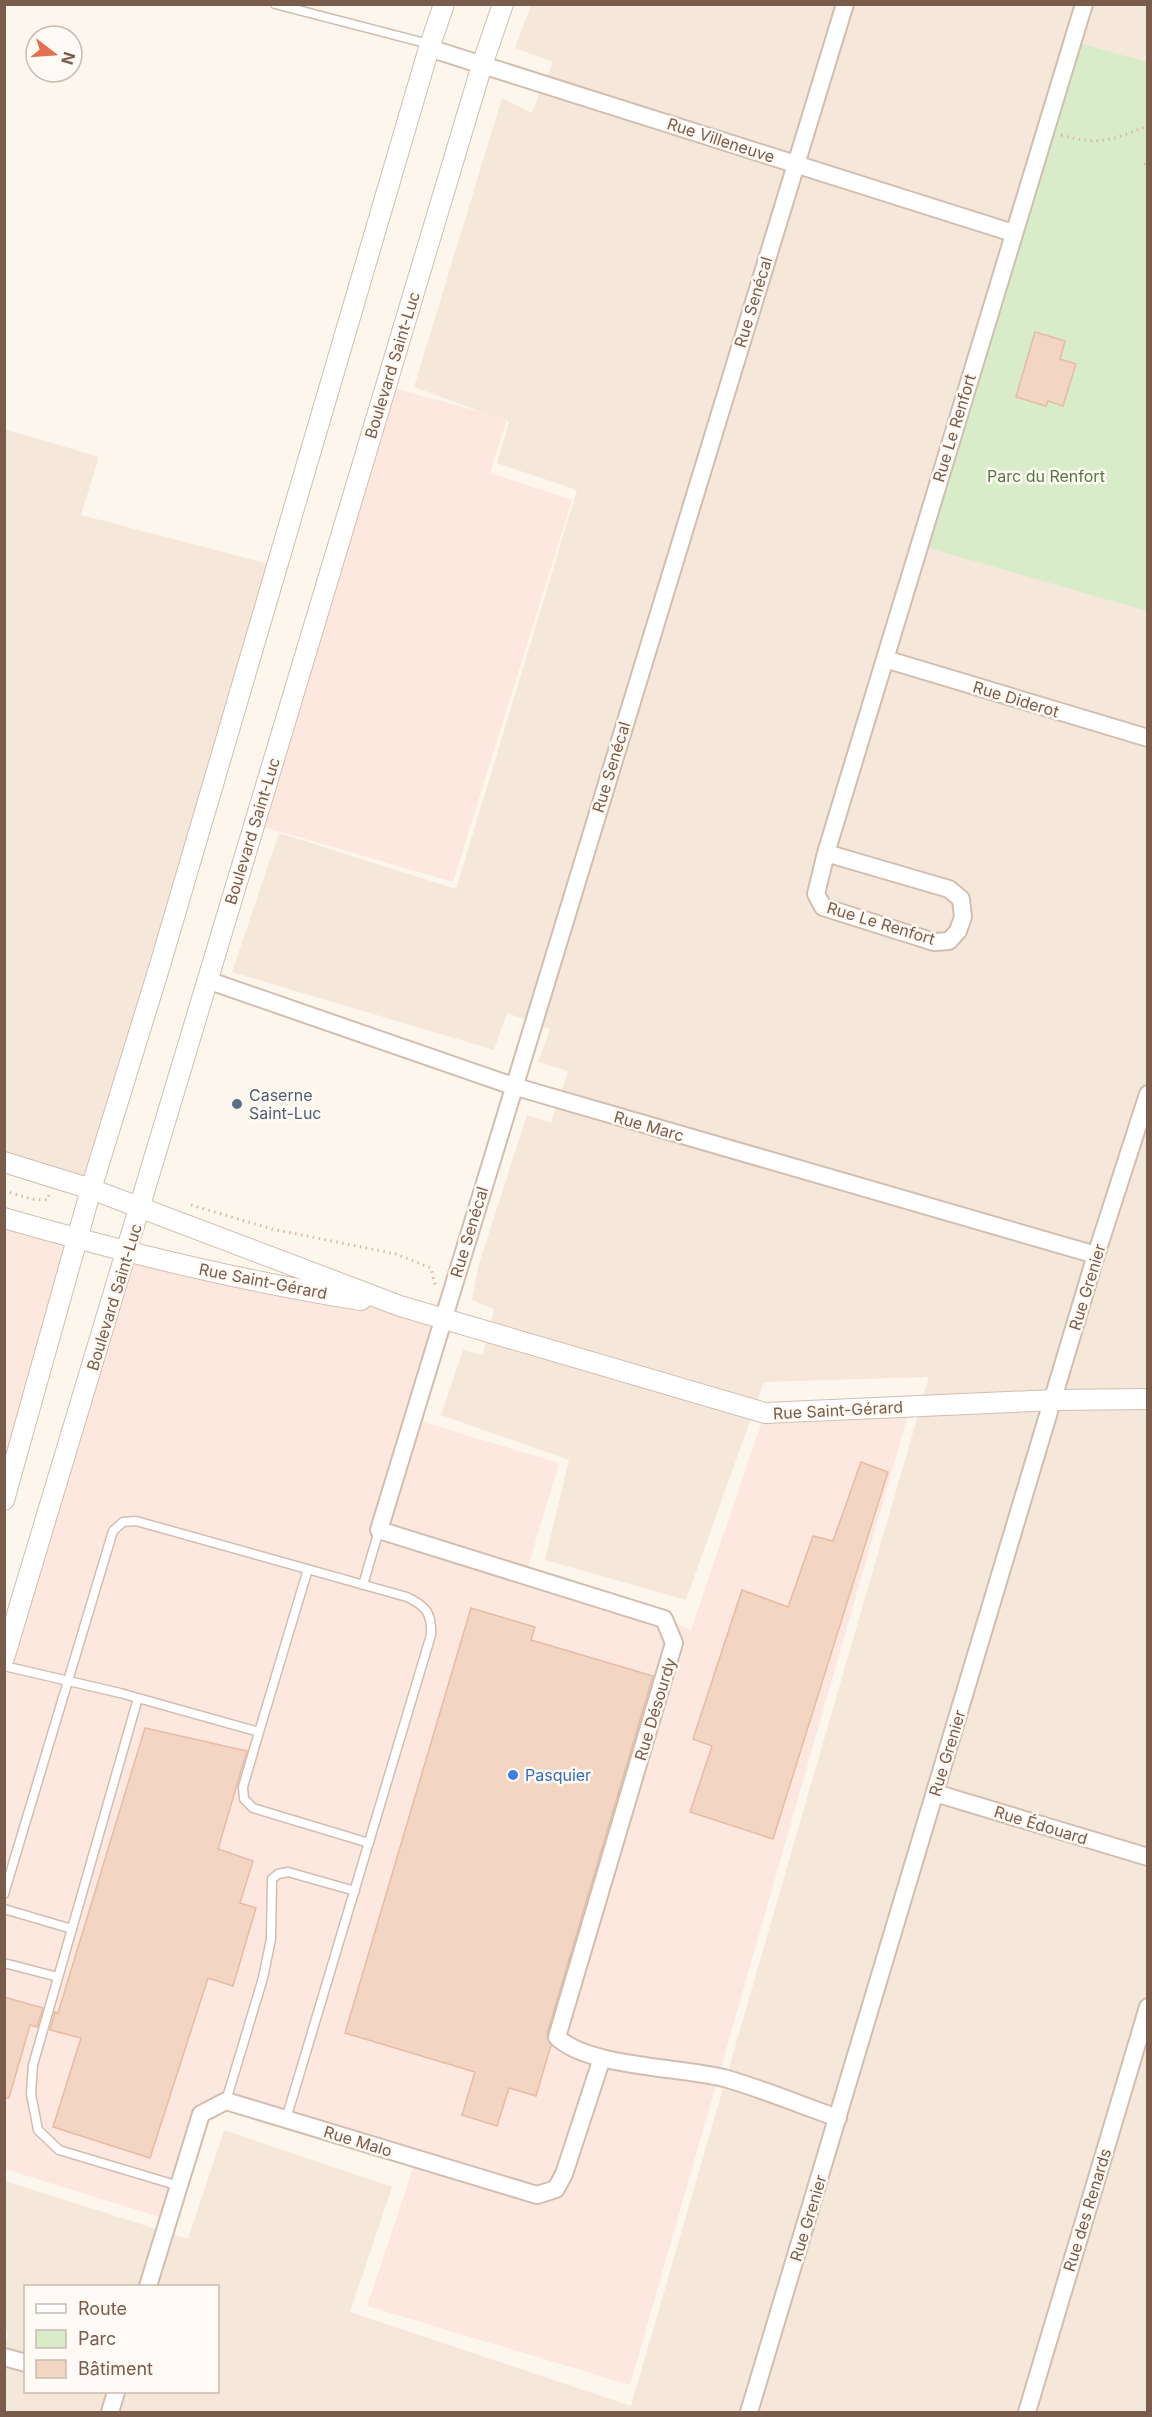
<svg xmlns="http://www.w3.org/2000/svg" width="1152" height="2417" viewBox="0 0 1152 2417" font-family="Inter,sans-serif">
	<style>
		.residential { fill: #f5e8da; fill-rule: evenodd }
		.commercial { fill: #fde8e0 }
		.green { fill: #d8ecc9 }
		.building { fill: #f3d5c3; stroke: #e6bba3; stroke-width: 1.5 }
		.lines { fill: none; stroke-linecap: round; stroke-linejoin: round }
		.service-casing { stroke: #d1beb0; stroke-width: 11 }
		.minor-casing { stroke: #d1beb0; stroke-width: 20 }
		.tertiary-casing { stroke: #d1beb0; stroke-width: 22 }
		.path { stroke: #d9b8a5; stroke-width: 3; stroke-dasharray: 1.5 4.5; stroke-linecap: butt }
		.service { stroke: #fff; stroke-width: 8 }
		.minor { stroke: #fff; stroke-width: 16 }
		.tertiary { stroke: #fff; stroke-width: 20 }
		.service-dot { fill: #5c6f8a; stroke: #fffaf3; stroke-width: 2 }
		.shop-dot { fill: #3f7fe0; stroke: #fffaf3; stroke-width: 2 }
		.labels { text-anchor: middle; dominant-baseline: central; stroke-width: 5; stroke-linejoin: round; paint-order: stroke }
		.street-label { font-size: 16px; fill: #7a5c4d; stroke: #fffaf3 }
		.park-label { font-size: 16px; fill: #537a41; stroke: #fffaf3 }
		.service-label { font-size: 16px; fill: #4e5e75; stroke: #fffaf3; text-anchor: start }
		.shop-label { font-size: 16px; fill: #366cbe; stroke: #fffaf3; text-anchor: start }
	</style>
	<rect width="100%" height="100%" fill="#fdf6ec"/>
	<!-- residential -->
	<path class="residential" d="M531,5H1147V2412H5L4,2346L8,2334L5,2332V2181L188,2239L224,2130L392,2187L350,2312L631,2406L929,1377L764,1382L686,1600L545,1560L569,1460L441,1415L463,1350L483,1355L494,1309L472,1300L478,1267L527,1115L551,1123L568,1071L538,1062L550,1029L507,1013L494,1050L232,972L279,833L456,889L577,490L497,463L509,422L414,387L502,98L532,113L553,62L515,48ZM26,2286H218V2392H26Z
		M4,429L99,457L81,515L277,566L91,1189L5,1162Z"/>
	<!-- commercial -->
	<path class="commercial" d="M386,386L507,419L490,473L572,500L453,882L254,824Z
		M5,1218L79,1240L5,1500Z
		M128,1251L400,1306L443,1319L413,1419L559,1463L525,1576L664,1619L691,1630L765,1413L911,1404L630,2385L367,2306L416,2159L226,2101L201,2114L169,2220L5,2169V1658Z"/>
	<!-- green -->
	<path class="green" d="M1076,42L1147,62V611L918,545Z"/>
	<!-- building -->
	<path class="building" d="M1035,332L1065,341L1060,359L1076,364L1063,406L1048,401L1046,406L1016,397Z
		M861,1462L888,1472L773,1839L690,1812L712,1746L693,1739L742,1590L788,1607L813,1536L833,1541Z
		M471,1608L535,1627L531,1640L653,1676L547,2034L551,2045L536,2096L509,2088L497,2126L462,2115L475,2072L345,2033Z
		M145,1728L247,1751L218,1849L253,1861L240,1903L256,1908L233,1986L208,1978L150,2158L53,2127L81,2038L50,2030L55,2012L58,2013Z
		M4,1997L43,2008L37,2027L30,2025L9,2098H4Z"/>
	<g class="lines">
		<defs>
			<path id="service" d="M275,4L429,44
				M363,1585L379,1530
				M4,1666L120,1693L259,1732L308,1569
				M138,1698L33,2065L31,2094L38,2130L59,2150L179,2186
				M259,1732L243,1787L244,1799L253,1808L369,1843
				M4,1894L113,1531L123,1522L136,1521L407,1597C426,1606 432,1613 431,1635L286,2119
				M4,1909L72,1929
				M4,1963L58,1977
				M226,2101L263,1978L271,1939L272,1879L278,1874L288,1872L355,1891"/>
			<path id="minor" d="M429,48L1013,233
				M885,659L1148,738
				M826,853L949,889L961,899L963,917L958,931L949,941L934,942L823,907L816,894L826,853L1084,4
				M207,980L513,1086L1096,1255
				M935,1793L1148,1857
				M838,2118C800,2105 763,2089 724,2078C681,2067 587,2067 557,2037L674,1643L664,1619L379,1530L845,4
				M148,2286L201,2114L226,2101L537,2195L556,2189L564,2174L602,2058
				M4,2357L26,2363
				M110,2412L116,2392
				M749,2412L1096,1255L1148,1094
				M1027,2412L1148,2007"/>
			<path id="tertiary" d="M4,1162L91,1189L400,1306L765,1413L1054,1400L1148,1399
				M4,1218C122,1252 240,1281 361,1300
				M4,1500L91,1189L160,965L429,48L444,4
				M4,1658C165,1127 323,596 482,65L503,4"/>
		</defs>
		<!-- service casing -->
		<use href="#service" class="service-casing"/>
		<!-- minor casing -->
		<use href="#minor" class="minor-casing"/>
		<!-- tertiary casing -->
		<use href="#tertiary" class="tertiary-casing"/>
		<!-- path -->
		<path class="path" d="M1061,135C1101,146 1110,140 1148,126
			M1144,164L1148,166
			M4,1191L32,1199L47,1200L49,1195
			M191,1205L272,1229L396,1254L431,1268L435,1285"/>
		<!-- service -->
		<use href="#service" class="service"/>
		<!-- minor -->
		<use href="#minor" class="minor"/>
		<!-- tertiary -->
		<use href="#tertiary" class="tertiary"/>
	</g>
	<!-- markers -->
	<circle class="service-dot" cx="237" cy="1104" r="6"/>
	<circle class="shop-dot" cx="513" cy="1775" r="6"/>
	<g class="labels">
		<!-- street labels -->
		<g class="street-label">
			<text transform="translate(721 140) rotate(18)">Rue Villeneuve</text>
			<text transform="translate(753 302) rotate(-73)">Rue Senécal</text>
			<text transform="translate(392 365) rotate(-73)">Boulevard Saint-Luc</text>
			<text transform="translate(954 428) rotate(-73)">Rue Le Renfort</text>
			<text transform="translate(1016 699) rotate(17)">Rue Diderot</text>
			<text transform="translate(611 767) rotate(-73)">Rue Senécal</text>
			<text transform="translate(252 831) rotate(-73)">Boulevard Saint-Luc</text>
			<text transform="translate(881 923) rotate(17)">Rue Le Renfort</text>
			<text transform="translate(649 1126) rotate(16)">Rue Marc</text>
			<text transform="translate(469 1232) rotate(-73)">Rue Senécal</text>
			<text transform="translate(263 1281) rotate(11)">Rue Saint-Gérard</text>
			<text transform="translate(1087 1287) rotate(-73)">Rue Grenier</text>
			<text transform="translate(114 1297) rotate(-73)">Boulevard Saint-Luc</text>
			<text transform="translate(838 1410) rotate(-3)">Rue Saint-Gérard</text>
			<text transform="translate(655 1709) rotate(-73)">Rue Désourdy</text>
			<text transform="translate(947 1753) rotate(-73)">Rue Grenier</text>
			<text transform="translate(1041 1825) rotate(17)">Rue Édouard</text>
			<text transform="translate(358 2141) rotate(17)">Rue Malo</text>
			<text transform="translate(1087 2210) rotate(-73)">Rue des Renards</text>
			<text transform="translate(808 2218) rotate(-73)">Rue Grenier</text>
		</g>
		<!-- park labels -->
		<g class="park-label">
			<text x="1046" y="476">Parc du Renfort</text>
		</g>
		<!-- service labels -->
		<g class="service-label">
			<text x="249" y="1095">Caserne<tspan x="249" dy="18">Saint-Luc</tspan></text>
		</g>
		<!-- shop labels -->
		<g class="shop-label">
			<text x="525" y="1775">Pasquier</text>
		</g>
	</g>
	<!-- border -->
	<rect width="1152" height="2417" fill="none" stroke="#7a5c4d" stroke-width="12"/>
	<!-- legend -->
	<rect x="24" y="2285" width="195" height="108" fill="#fffaf3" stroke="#cabbb1" stroke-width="1.5"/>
	<rect x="36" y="2304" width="30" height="9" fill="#ffffff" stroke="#cabbb1" stroke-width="1.5"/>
	<text x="78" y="2315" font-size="18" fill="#7a5c4d">Route</text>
	<rect x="36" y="2330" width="30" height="18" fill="#d8ecc9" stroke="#cabbb1" stroke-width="1.5"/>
	<text x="78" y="2345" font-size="18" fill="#7a5c4d">Parc</text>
	<rect x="36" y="2360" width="30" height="18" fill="#f3d5c3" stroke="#cabbb1" stroke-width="1.5"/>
	<text x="78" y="2375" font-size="18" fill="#7a5c4d">Bâtiment</text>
	<!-- north arrow -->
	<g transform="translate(54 54) rotate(107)"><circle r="28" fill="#fffaf3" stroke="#cabbb1" stroke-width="1.5"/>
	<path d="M0-4.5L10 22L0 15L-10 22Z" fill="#e76f51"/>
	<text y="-9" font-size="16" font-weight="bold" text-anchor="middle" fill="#7a5c4d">N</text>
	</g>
</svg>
